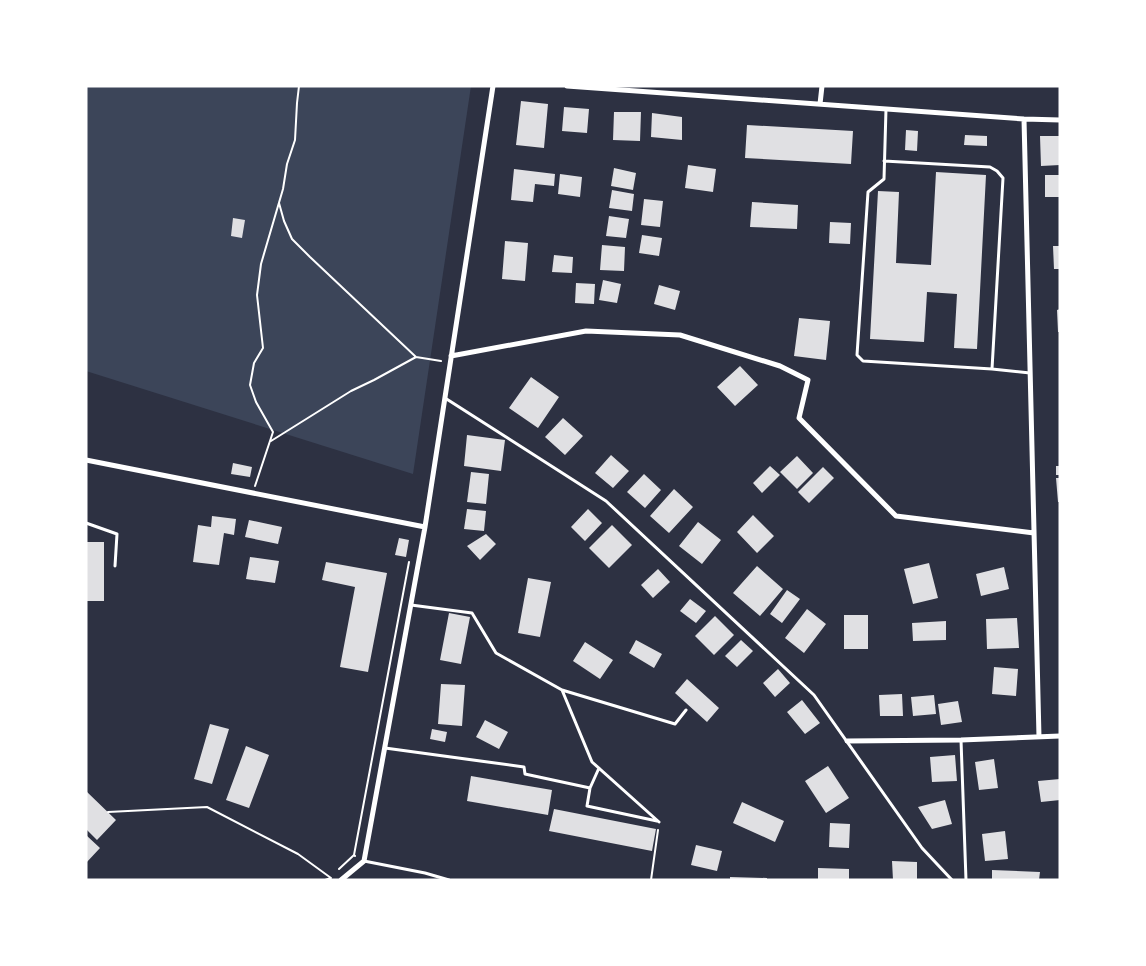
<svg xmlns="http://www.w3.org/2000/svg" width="1146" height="966" viewBox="0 0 1146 966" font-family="'Libre Baskerville',serif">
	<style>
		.green { fill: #3c4559 }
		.building { fill: #e0e0e3 }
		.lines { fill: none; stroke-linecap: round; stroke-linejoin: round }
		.path { stroke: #fff; stroke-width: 2 }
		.service { stroke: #fff; stroke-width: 3 }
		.minor { stroke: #fff; stroke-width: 5 }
	</style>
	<rect width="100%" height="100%" fill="#2d3142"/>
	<!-- green -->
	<path class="green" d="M86,86H471L413,474L86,371Z"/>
	<!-- building -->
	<path class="building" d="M521,101L548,104L544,148L516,145Z
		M564,107L589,109L587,133L562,131Z
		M614,112H641L640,141L613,140Z
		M652,113L682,117V140L651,137Z
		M747,125L853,131L851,164L745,158Z
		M906,130L918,131L917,151L905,150Z
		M965,135L987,136V146L964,145Z
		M1040,136H1060V165L1041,166Z
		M688,165L716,169L713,192L685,188Z
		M614,168L636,173L633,190L611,186Z
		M514,169L555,174L554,186L535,184L533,202L511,200Z
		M936,172L986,175L977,349L954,348L957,294L927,292L924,342L870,339L878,191L899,192L896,263L931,265Z
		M560,174L582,177L580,197L558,194Z
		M1045,175H1060V197H1045Z
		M612,190L634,194L632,211L609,208Z
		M644,199L663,201L660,227L641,225Z
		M752,202L798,205L797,229L750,227Z
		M609,216L629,219L626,238L606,236Z
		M233,218L245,220L242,238L231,236Z
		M830,222L851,223L850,244L829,243Z
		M642,235L662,238L659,256L639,253Z
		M505,241L528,243L525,281L502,279Z
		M602,245L625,247L624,271L600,270Z
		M1053,246H1060V269H1054Z
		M554,255L573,257L572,273L552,272Z
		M603,280L621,284L617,303L599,300Z
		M576,283L595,284L594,304L575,303Z
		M659,285L680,291L675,310L654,304Z
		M1060,309V332H1058L1057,310Z
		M799,318L830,321L826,360L794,356Z
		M740,366L758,385L735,406L717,387Z
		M531,377L559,397L538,428L509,408Z
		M563,418L583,436L565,455L545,437Z
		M467,435L505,440L501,471L464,466Z
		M611,455L629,471L613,488L595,473Z
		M797,456L813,473L797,489L780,472Z
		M233,463L252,467L250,477L231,474Z
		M770,466L780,475L762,493L753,483Z
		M1056,466H1060V475H1056Z
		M823,467L834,478L809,503L798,492Z
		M471,472L489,474L486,504L467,502Z
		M644,474L661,490L645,508L627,492Z
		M1056,478H1060V502H1058Z
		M674,489L693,507L669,533L650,516Z
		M467,509L486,511L484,531L464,529Z
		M588,509L602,523L585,541L571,527Z
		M753,515L774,536L757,553L737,532Z
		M212,516L236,519L234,535L224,533L219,565L193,562L198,525L211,527Z
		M249,520L282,527L278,544L245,537Z
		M698,522L721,540L702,564L679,546Z
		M612,525L632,545L609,568L589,548Z
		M486,534L496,544L480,560L467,546Z
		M399,538L409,540L406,557L395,555Z
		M86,542H104V601H86Z
		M250,557L279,561L275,583L246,579Z
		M326,562L387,573L368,672L340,667L355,587L322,580Z
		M929,563L938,598L913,604L904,569Z
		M757,566L783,589L760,616L733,593Z
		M1004,567L1009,589L981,596L976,574Z
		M658,569L670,582L653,598L641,585Z
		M528,578L551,582L540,637L518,633Z
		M787,590L800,599L782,623L770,614Z
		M690,599L706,611L696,623L680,611Z
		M807,609L826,624L804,653L785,638Z
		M449,613L470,617L461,664L440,660Z
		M844,615H868V649H844Z
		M715,616L734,635L714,655L695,636Z
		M1017,618L1019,648L987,649L986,619Z
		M946,621V640L913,641L912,623Z
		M636,640L662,654L654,668L629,653Z
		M741,640L753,651L737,667L725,656Z
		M585,642L613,660L600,679L573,661Z
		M994,667L1018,669L1016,696L992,694Z
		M778,669L790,683L775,697L763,683Z
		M687,679L719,708L707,722L675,693Z
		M441,684L465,685L462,726L438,724Z
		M902,694L903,716H880L879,695Z
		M934,695L936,714L913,716L911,697Z
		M802,700L820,723L805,734L787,712Z
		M958,701L962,722L941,725L938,704Z
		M485,720L508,732L499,749L476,737Z
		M210,724L229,729L212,784L194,779Z
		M432,729L447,732L445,742L430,739Z
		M246,746L269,755L249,808L226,800Z
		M955,755L957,781L932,782L930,757Z
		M994,759L998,788L979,790L975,762Z
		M828,766L849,798L826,813L805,781Z
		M471,776L552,790L548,815L467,801Z
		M1060,779V800L1041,802L1038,781Z
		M86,791L116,820L97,840L86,829Z
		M945,800L952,824L932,829L918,807Z
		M742,802L784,821L775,842L733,823Z
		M554,809L656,829L652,851L549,831Z
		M830,823L850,824L849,848L829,847Z
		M1005,831L1008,859L985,861L982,834Z
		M86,835L100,848L86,863Z
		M696,845L722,851L717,871L691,865Z
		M892,861L917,862V880H893Z
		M818,868L849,869V880H818Z
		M992,870L1040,872L1039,880H992Z
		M730,877L767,878V880H730Z"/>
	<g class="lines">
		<!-- path -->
		<path class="path" d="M279,203L284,221L292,239L310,257L416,357L441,361
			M271,441L351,391L374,380L416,357
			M255,486L273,432L256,402L250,385L254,363L263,348L257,295L261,264L283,189L287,164L295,140L297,103L299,86
			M108,812L207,807L298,854L331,878
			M355,856L354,855L409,562
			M339,869L354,855
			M325,880L331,878
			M651,880L658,830"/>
		<!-- service -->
		<path class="service" d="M886,109L884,179L868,192L857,355L863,361L992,369
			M884,161L990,167L997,171L1003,178L992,369L1030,373
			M445,398L606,501L814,695L922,848L952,880
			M86,523L117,534L115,566
			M411,605L472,613L496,653L562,690L592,762L659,822
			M562,690L675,724L686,710
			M961,740L966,880
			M385,748L524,767L525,774L590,788L587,806L657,821
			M590,788L599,768
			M364,861L425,873L449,880"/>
		<!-- minor -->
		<path class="minor" d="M567,86L1024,119L1060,120
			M820,104L822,86
			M1024,119L1039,737
			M451,356L586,331L680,335L780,366L808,380L799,418L896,516L1034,533
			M86,460L425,527
			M847,741L961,740L1060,736
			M341,880L364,861L425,527L493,86"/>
	</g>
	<!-- border -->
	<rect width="1146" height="966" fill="none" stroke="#ffffff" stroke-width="175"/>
</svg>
